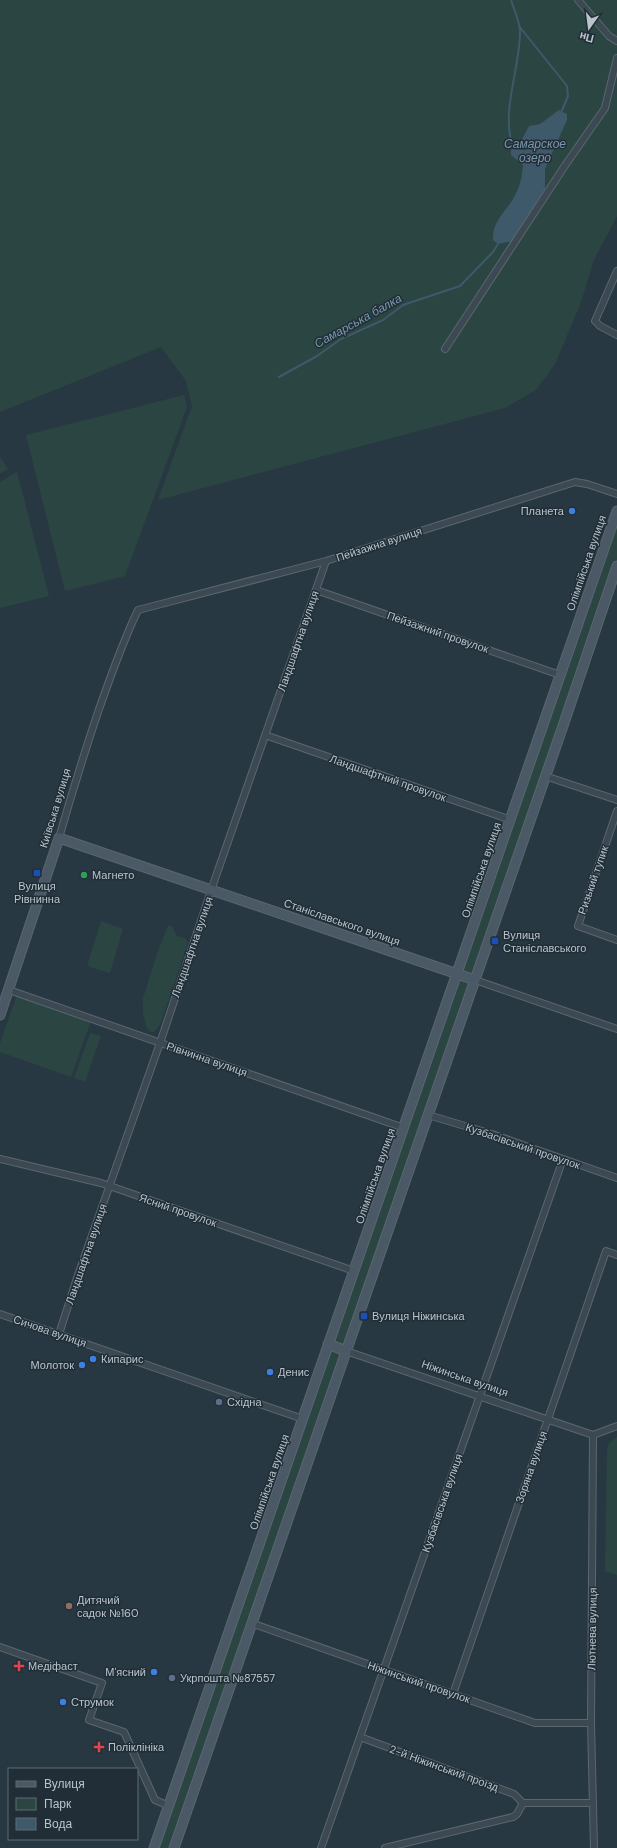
<svg xmlns="http://www.w3.org/2000/svg" width="617" height="1848" viewBox="0 0 617 1848" font-family="'DM Sans',sans-serif">
	<style>
		.green { fill: #2b4542 }
		.water { fill: #3e596a }
		.lines { fill: none; stroke-linecap: round; stroke-linejoin: round }
		.stream { stroke: #3e596a; stroke-width: 2 }
		.street-casing { stroke: #5a676f; stroke-width: 8 }
		.secondary-casing { stroke: #5a676f; stroke-width: 11 }
		.street { stroke: #3c4952; stroke-width: 6 }
		.secondary { stroke: #4a5965; stroke-width: 9 }
		.shop-dot { fill: #3f7fe0; stroke: #212e37; stroke-width: 1.5 }
		.transit-dot { fill: #1a4fb4; stroke: #212e37; stroke-width: 1.5 }
		.leisure-dot { fill: #2e9e5b; stroke: #212e37; stroke-width: 1.5 }
		.service-dot { fill: #5c6f8a; stroke: #212e37; stroke-width: 1.5 }
		.education-dot { fill: #8d6e63; stroke: #212e37; stroke-width: 1.5 }
		.health-dot { fill: #e0444e; stroke: #212e37; stroke-width: 1.5 }
		.labels { text-anchor: middle; dominant-baseline: central; stroke-width: 3; stroke-linejoin: round; paint-order: stroke }
		.poi-label { font-size: 11px; fill: #b9c4cc; stroke: #212e37; text-anchor: start }
		.street-label { font-size: 11px; fill: #b9c4cc; stroke: #212e37 }
		.water-label { font-size: 12px; font-style: italic; fill: #7b99ad; stroke: #212e37 }
	</style>
	<rect width="100%" height="100%" fill="#283842"/>
	<!-- green -->
	<path class="green" d="M0,0H617V216L594,260L580,305L555,364L536,390L505,408L158,500L192,406L186,381L161,347L0,412Z
		M184,395L187,407L125,576L65,591L26,435Z
		M0,457L8,469L0,474Z
		M17,472L49,596L0,608V482Z
		M617,512V567L174,1848H155Z
		M101,921L123,929L110,973L87,966Z
		M168,926H172L177,936C183,938 186,936 188,943L160,1025L154,1032H150L146,1026L143,1013V998L159,948Z
		M17,995L91,1021L71,1077L0,1052V1043Z
		M90,1033L101,1036L85,1082L74,1078Z
		M617,1437V1575L605,1571L607,1450L609,1443Z"/>
	<!-- water -->
	<path class="water" d="M559,110L567,114V120L545,169V189L513,241L498,244L493,240C492,219 509,210 516,193C521,184 522,175 523,165L511,155V150L520,143L529,126L540,124Z"/>
	<g class="lines">
		<!-- stream -->
		<path class="stream" d="M511,0C514,9 519,20 520,30C521,67 499,114 514,149
			M519,26L567,86L568,96L561,113
			M279,377L317,356L341,339L383,320L403,305L460,286L493,252L499,242"/>
		<defs>
			<path id="street" d="M578,0L609,36L617,41
				M617,271L595,321L600,326L617,335
				M445,349L564,167L605,108L617,58
				M316,590L560,675
				M265,735L511,820
				M545,776L617,800
				M617,811L578,926L617,940
				M59,838C71,796 84,754 98,712C110,678 122,643 138,610L326,561L575,482L587,484L617,494
				M475,980L617,1029
				M9,990L404,1128
				M428,1115L492,1134L617,1178
				M0,1159L101,1183L354,1271
				M0,1314L303,1419
				M59,1334L78,1275L160,1043L216,876L326,561
				M346,1351L593,1435
				M593,1435L591,1723L594,1848
				M593,1435L617,1426
				M251,1623L535,1723H591
				M0,1647L102,1683L89,1720L124,1732L155,1800L169,1806
				M453,1694L606,1251L617,1255
				M360,1737L514,1794L523,1803
				M523,1803H592
				M321,1848L563,1159
				M385,1848L513,1817L517,1814L523,1803"/>
			<path id="secondary" d="M0,1015L59,838L475,980
				M328,1344L346,1351
				M154,1848L617,511
				M174,1848L564,723L617,566"/>
		</defs>
		<!-- street casing -->
		<use href="#street" class="street-casing"/>
		<!-- secondary casing -->
		<use href="#secondary" class="secondary-casing"/>
		<!-- street -->
		<use href="#street" class="street"/>
		<!-- secondary -->
		<use href="#secondary" class="secondary"/>
	</g>
	<!-- markers -->
	<g class="shop-dot">
		<circle cx="572" cy="511" r="4"/>
		<circle cx="93" cy="1359" r="4"/>
		<circle cx="82" cy="1365" r="4"/>
		<circle cx="270" cy="1372" r="4"/>
		<circle cx="154" cy="1672" r="4"/>
		<circle cx="63" cy="1702" r="4"/>
	</g>
	<g class="transit-dot">
		<rect x="33" y="869" width="8" height="8" rx="2"/>
		<rect x="491" y="937" width="8" height="8" rx="2"/>
		<rect x="360" y="1312" width="8" height="8" rx="2"/>
	</g>
	<circle class="leisure-dot" cx="84" cy="875" r="4"/>
	<g class="service-dot">
		<circle cx="219" cy="1402" r="4"/>
		<circle cx="172" cy="1678" r="4"/>
	</g>
	<circle class="education-dot" cx="69" cy="1606" r="4"/>
	<g class="health-dot">
		<path d="M17 1660h4v4h4v4h-4v4h-4v-4h-4v-4h4z"/>
		<path d="M97 1741h4v4h4v4h-4v4h-4v-4h-4v-4h4z"/>
	</g>
	<g class="labels">
		<!-- poi labels -->
		<g class="poi-label">
			<text x="564" y="511" text-anchor="end">Планета</text>
			<text x="92" y="875">Магнето</text>
			<text x="37" y="886" text-anchor="middle">Вулиця<tspan x="37" dy="13">Рівнинна</tspan></text>
			<text x="503" y="935">Вулиця<tspan x="503" dy="13">Станіславського</tspan></text>
			<text x="372" y="1316">Вулиця Ніжинська</text>
			<text x="101" y="1359">Кипарис</text>
			<text x="74" y="1365" text-anchor="end">Молоток</text>
			<text x="278" y="1372">Денис</text>
			<text x="227" y="1402">Східна</text>
			<text x="77" y="1600">Дитячий<tspan x="77" dy="13">садок №160</tspan></text>
			<text x="28" y="1666">Медіфаст</text>
			<text x="146" y="1672" text-anchor="end">М'ясний</text>
			<text x="180" y="1678">Укрпошта №87557</text>
			<text x="71" y="1702">Струмок</text>
			<text x="108" y="1747">Поліклініка</text>
		</g>
		<!-- street labels -->
		<g class="street-label">
			<text transform="translate(379 544) rotate(-18)">Пейзажна вулиця</text>
			<text transform="translate(586 563) rotate(-71)">Олімпійська вулиця</text>
			<text transform="translate(438 632) rotate(19)">Пейзажний провулок</text>
			<text transform="translate(298 641) rotate(-71)">Ландшафтна вулиця</text>
			<text transform="translate(388 778) rotate(19)">Ландшафтний провулок</text>
			<text transform="translate(55 808) rotate(-73)">Київська вулиця</text>
			<text transform="translate(481 870) rotate(-71)">Олімпійська вулиця</text>
			<text transform="translate(593 880) rotate(-71)">Ризький тупик</text>
			<text transform="translate(342 922) rotate(19)">Станіславського вулиця</text>
			<text transform="translate(192 947) rotate(-71)">Ландшафтна вулиця</text>
			<text transform="translate(207 1059) rotate(19)">Рівнинна вулиця</text>
			<text transform="translate(523 1146) rotate(19)">Кузбасівський провулок</text>
			<text transform="translate(375 1176) rotate(-71)">Олімпійська вулиця</text>
			<text transform="translate(178 1210) rotate(19)">Ясний провулок</text>
			<text transform="translate(86 1254) rotate(-71)">Ландшафтна вулиця</text>
			<text transform="translate(50 1331) rotate(19)">Сичова вулиця</text>
			<text transform="translate(465 1378) rotate(19)">Ніжинська вулиця</text>
			<text transform="translate(531 1467) rotate(-71)">Зоряна вулиця</text>
			<text transform="translate(269 1482) rotate(-71)">Олімпійська вулиця</text>
			<text transform="translate(442 1503) rotate(-71)">Кузбасівська вулиця</text>
			<text transform="translate(592 1629) rotate(-89)">Лютнева вулиця</text>
			<text transform="translate(419 1682) rotate(19)">Ніжинський провулок</text>
			<text transform="translate(444 1768) rotate(20)">2-й Ніжинський проїзд</text>
		</g>
		<!-- water labels -->
		<g class="water-label">
			<text x="535" y="144">Самарское<tspan x="535" dy="14">озеро</tspan></text>
			<text transform="translate(358 321) rotate(-29)">Самарська балка</text>
		</g>
	</g>
	<!-- legend -->
	<rect x="8" y="1768" width="130" height="72" fill="#212e37" stroke="#5e6a73"/>
	<rect x="16" y="1781" width="20" height="6" fill="#4a5965" stroke="#5e6a73"/>
	<text x="44" y="1788" font-size="12" fill="#b9c4cc">Вулиця</text>
	<rect x="16" y="1798" width="20" height="12" fill="#2b4542" stroke="#5e6a73"/>
	<text x="44" y="1808" font-size="12" fill="#b9c4cc">Парк</text>
	<rect x="16" y="1818" width="20" height="12" fill="#3e596a" stroke="#5e6a73"/>
	<text x="44" y="1828" font-size="12" fill="#b9c4cc">Вода</text>
	<!-- north arrow -->
	<g transform="translate(589 28) rotate(194)" stroke="#212e37" stroke-width="3" paint-order="stroke">
	<path d="M0-3L7 15L0 10L-7 15Z" fill="#b9c4cc"/>
	<text y="-6" font-size="11" font-weight="bold" text-anchor="middle" fill="#b9c4cc">Пн</text>
	</g>
</svg>
